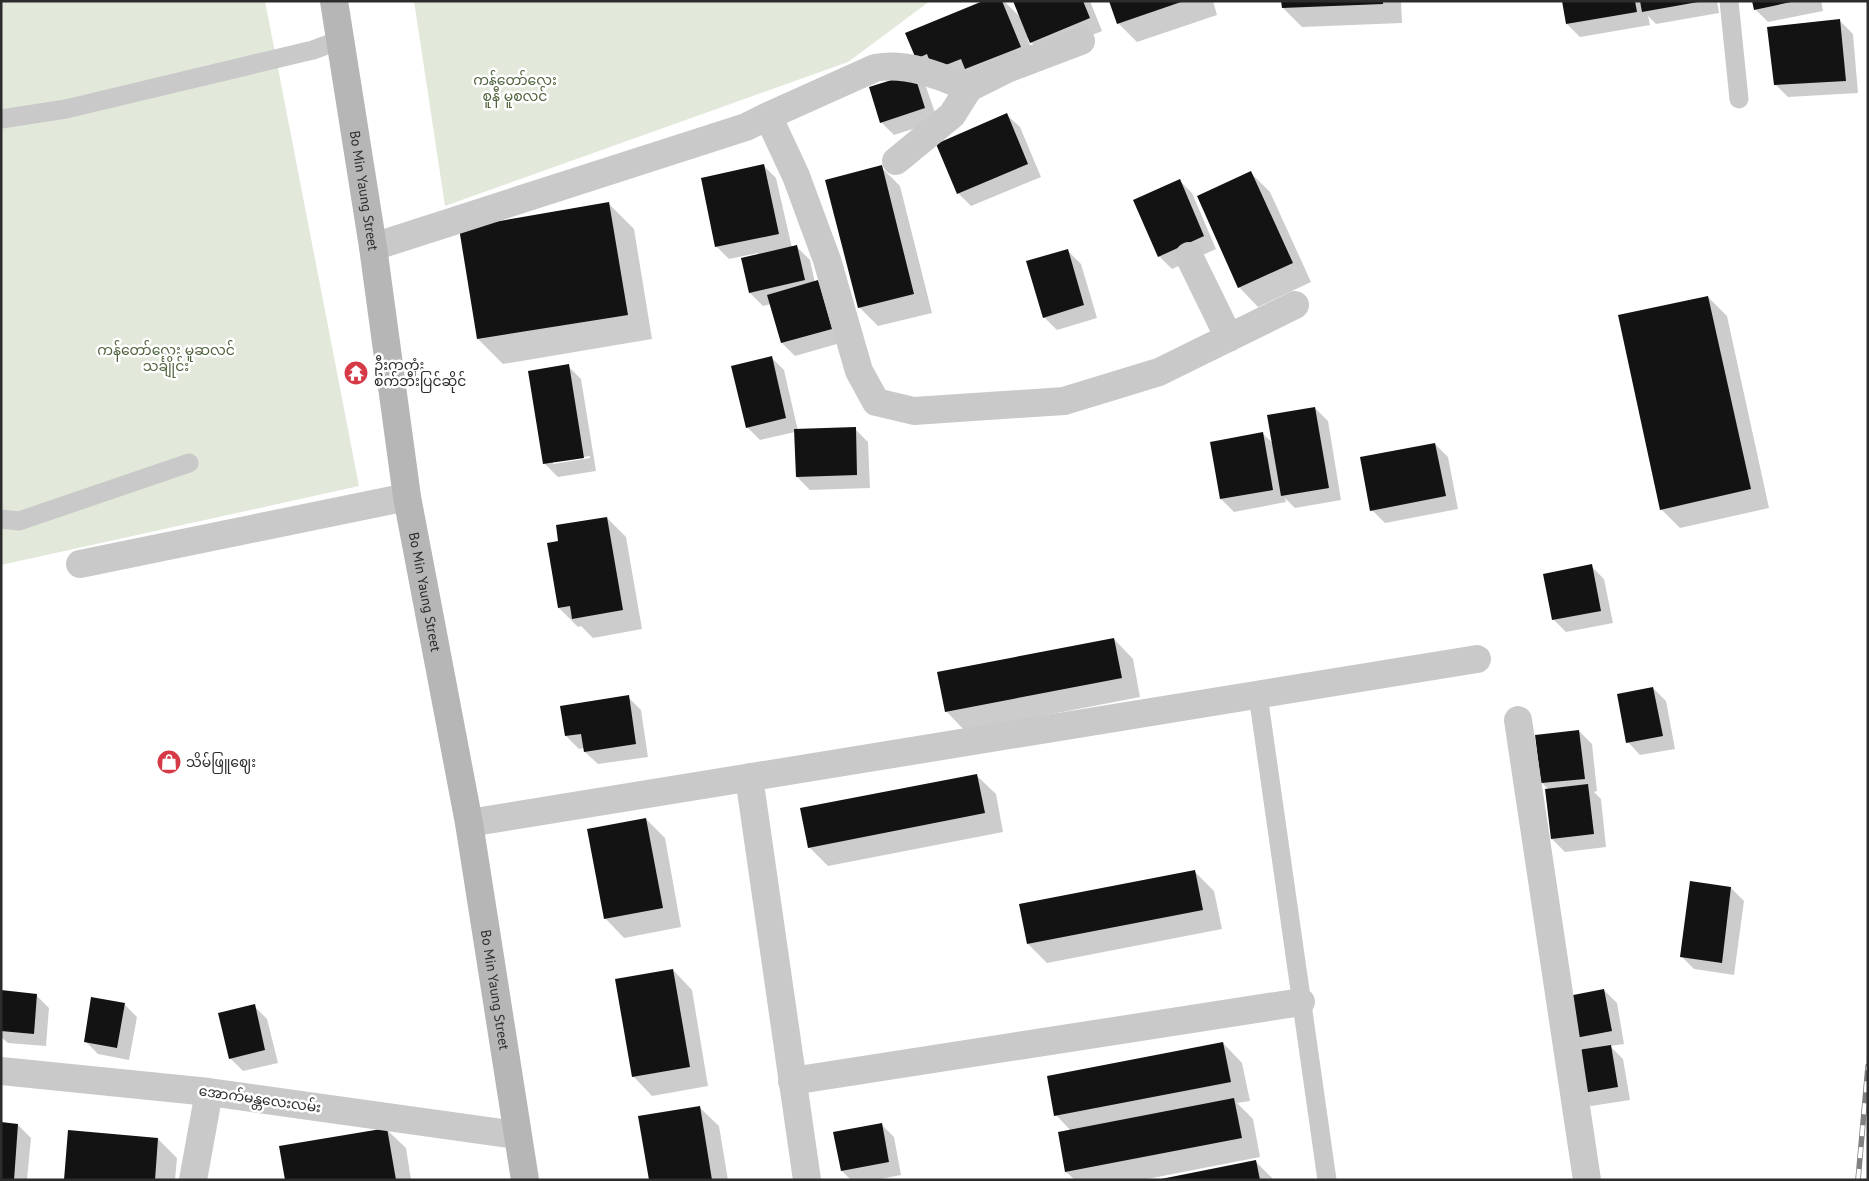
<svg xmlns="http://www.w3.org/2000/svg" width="1869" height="1181" viewBox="0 0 1869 1181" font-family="'PT Sans','Noto Sans Myanmar',sans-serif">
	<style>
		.green { fill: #e2e8da }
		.shadow { fill: #0003; fill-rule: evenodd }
		.building { fill: #131313 }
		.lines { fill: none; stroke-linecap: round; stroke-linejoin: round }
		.service { stroke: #c9c9c9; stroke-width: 19 }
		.minor { stroke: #c9c9c9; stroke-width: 28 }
		.secondary { stroke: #b6b6b6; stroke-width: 28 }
		.rail-casing { stroke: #818181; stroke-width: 5.5 }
		.rail { stroke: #fff; stroke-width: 4; stroke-dasharray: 11; stroke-linecap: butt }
		.labels { text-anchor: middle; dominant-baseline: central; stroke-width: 5; stroke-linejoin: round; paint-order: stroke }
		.park-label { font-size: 14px; fill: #4f633d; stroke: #fff }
		.street-label { font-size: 14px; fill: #2c2c2c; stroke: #fff }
		.poi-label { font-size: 14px; fill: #2c2c2c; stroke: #fff; text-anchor: start }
	</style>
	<rect width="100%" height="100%" fill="#fff"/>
	<!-- green -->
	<path class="green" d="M1,1H265L359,486L1,565Z
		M414,1H930L848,62L445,206Z"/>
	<!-- shadow -->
	<path class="shadow" d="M986,1H1004L1022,19L1015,1H1090L1102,31L1044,55L1027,38L1039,66L985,88L917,58Z
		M1110,1H1213L1217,15L1137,42L1118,23Z
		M1282,1H1401L1402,23L1302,27L1283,8Z
		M1563,1H1717L1719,13L1656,24L1648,16L1650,25L1580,37L1567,24Z
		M1754,1H1821L1823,11L1768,22L1755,9Z
		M1840,21L1853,34L1858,93L1788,97L1775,84Z
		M913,74L926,87L938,121L894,135L881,122Z
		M1007,115L1020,127L1041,177L971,206L958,193Z
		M763,165L776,178L792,248L797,247L810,260L815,283L818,282L831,295L844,342L795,356L782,343L771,304L763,306L750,293L758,253L729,259L716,246Z
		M881,167L900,186L932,313L878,326L859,307Z
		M1251,173L1270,192L1311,282L1258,307L1239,287Z
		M1179,180L1192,193L1216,249L1172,269L1159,256Z
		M609,204L634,229L652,339L503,364L478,339Z
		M1068,251L1081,264L1097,318L1057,330L1044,317Z
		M1708,297L1727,316L1769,508L1680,528L1661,509Z
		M771,357L784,370L798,431L855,429L868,442L870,488L810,490L797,477L795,432L760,440L747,427Z
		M568,366L581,379L596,471L558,477L545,464L530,372ZM590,456V458L553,464V462Z
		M1315,408L1328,421L1341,500L1295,508L1285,498L1286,502L1234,512L1221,499L1211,443L1263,434L1274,444Z
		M1435,444L1448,457L1458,509L1385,523L1372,510Z
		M607,518L626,537L642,629L593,638L581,626L578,627L559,608L560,542Z
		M1591,566L1604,579L1613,623L1566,632L1553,619Z
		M1114,639L1133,659L1140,697L965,731L946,711Z
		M1653,688L1666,701L1675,749L1640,755L1628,742Z
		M628,697L641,710L648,757L598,764L585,752L584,748L579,749L566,736Z
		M1579,731L1592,744L1597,791L1594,792L1601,799L1606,847L1565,852L1552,839L1549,790L1542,783L1537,736Z
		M976,775L996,794L1003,832L828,866L809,847Z
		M646,819L665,838L681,927L624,938L605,918Z
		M1195,872L1214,891L1222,929L1047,963L1028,944Z
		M1731,888L1744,901L1734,975L1694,969L1681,956Z
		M673,970L692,990L708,1086L652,1096L633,1076Z
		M1604,990L1617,1003L1624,1044L1610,1046L1623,1059L1630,1100L1591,1106L1578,1093L1583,1050L1571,1038Z
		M1,992L36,995L49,1008L46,1046L8,1043L1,1037Z
		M124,1004L137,1017L129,1060L98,1054L85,1041Z
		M254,1006L267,1019L278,1063L243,1071L230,1058Z
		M1223,1043L1242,1063L1250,1101L1237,1103L1253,1119L1260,1157L1142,1180H1075L1066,1172L1071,1131L1056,1115Z
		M699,1107L719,1126L728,1180H650Z
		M881,1124L894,1137L901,1175L875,1180H851L842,1171Z
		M18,1125L31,1138L27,1180H1Z
		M386,1129L406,1148L411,1180H286Z
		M158,1139L177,1158L175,1180H65Z
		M1256,1162L1274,1180H1163Z"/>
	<!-- building -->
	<path class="building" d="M983,1H1002L1021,47L965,69L961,59L933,70L927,54L916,59L905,33Z
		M1013,1H1083L1090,18L1030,43Z
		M1109,1H1181V2L1117,24Z
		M1281,1H1383V4L1282,8Z
		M1562,1H1635L1637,12L1566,24Z
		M1640,1H1698V2L1642,12Z
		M1752,1H1791V2L1754,10Z
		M1840,19L1846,81L1774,85L1767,27Z
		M914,73L925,108L880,123L869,87Z
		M1007,113L1028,164L957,194L936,144Z
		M764,164L779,234L715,247L701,178Z
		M882,165L914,294L858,308L825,180Z
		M1251,171L1293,263L1238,288L1197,196Z
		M1180,179L1204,236L1158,257L1133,200Z
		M609,202L628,315L477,339L459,228Z
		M797,245L805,280L749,293L741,258Z
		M1068,249L1084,305L1043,318L1026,261Z
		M818,280L832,329L781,343L767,295Z
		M1708,296L1751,489L1660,510L1618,315Z
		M772,356L786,418L746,428L731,366Z
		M569,364L584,458L543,464L528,371Z
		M1315,407L1329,488L1281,496L1267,415Z
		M856,427L857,475L796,477L794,429Z
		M1263,432L1273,490L1220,499L1210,442Z
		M1435,443L1446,496L1370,511L1360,457Z
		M607,517L623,610L572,619L570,606L558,608L547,543L558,541L556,525Z
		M1592,564L1601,611L1552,620L1543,574Z
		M1114,638L1122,678L945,712L937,672Z
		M1653,687L1663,736L1626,743L1617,694Z
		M629,695L636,744L584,752L581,734L565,736L560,706Z
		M1579,730L1585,779L1541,783L1535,735Z
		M977,774L985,813L808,848L800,808Z
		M1588,784L1594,834L1551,839L1545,789Z
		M646,818L663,908L604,919L587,829Z
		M1195,870L1203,910L1027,944L1019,904Z
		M1690,881L1731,887L1722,963L1680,957Z
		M673,969L690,1067L632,1077L615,979Z
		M1604,989L1612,1031L1570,1039L1563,997Z
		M1,990L37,994L34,1034L1,1031Z
		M91,997L125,1003L117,1048L84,1042Z
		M255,1004L265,1050L229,1059L218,1013Z
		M1223,1042L1231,1082L1054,1116L1047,1076Z
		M1611,1045L1618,1087L1577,1094L1571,1051Z
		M1234,1098L1242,1138L1065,1172L1058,1132Z
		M700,1106L712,1180H649L638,1116Z
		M1,1122L18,1124L14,1180H1Z
		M882,1123L889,1162L841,1171L833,1132Z
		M387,1128L396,1180H285L279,1146Z
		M68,1130L158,1138L155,1180H64Z
		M1256,1160L1260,1180H1161V1179Z"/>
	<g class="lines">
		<!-- service -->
		<path class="service" d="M1729,1L1739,99
			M1,119L66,109L313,50L340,40
			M1,519L19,521L189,463
			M1258,695L1327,1180"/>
		<!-- minor -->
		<path class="minor" d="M768,116L875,68C907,62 940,76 969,88
			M896,161L952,115L969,88L1007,69L1081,41
			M373,247L746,127L768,116L796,176L827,260L859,371L876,402L914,411L1064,401L1159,372L1295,305
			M1189,256L1229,338
			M80,564L407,497
			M1518,720L1587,1180
			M749,777L807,1180
			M469,823L1477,659
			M1,1071L209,1092L517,1135
			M792,1081L1301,1002
			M193,1180L209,1092"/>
		<!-- secondary -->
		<path class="secondary" id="s1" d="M334,1L373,247L407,497L469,823L525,1180"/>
		<defs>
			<path id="rail" d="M1858,1180L1868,1066"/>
		</defs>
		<!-- rail casing -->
		<use href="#rail" class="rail-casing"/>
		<!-- rail -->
		<use href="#rail" class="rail"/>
	</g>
	<!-- icons -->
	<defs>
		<symbol id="temple-disc" viewBox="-11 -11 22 22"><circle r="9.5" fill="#d63a47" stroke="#fff"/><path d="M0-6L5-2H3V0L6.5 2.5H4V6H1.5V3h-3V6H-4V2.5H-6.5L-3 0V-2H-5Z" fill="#fff"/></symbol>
		<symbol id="shop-disc" viewBox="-11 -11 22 22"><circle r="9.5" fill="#d63a47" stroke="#fff"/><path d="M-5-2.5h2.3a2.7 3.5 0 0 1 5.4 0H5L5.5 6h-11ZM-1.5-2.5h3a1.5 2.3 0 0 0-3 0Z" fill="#fff"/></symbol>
	</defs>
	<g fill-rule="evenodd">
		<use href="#temple-disc" x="342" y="359" width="28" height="28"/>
		<use href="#shop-disc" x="155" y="748" width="28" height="28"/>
	</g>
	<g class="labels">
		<!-- park labels -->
		<g class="park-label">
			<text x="515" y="80">ကန်တော်လေး<tspan x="515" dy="16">စူနီ မူစလင်</tspan></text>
			<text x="166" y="350">ကန်တော်လေး မူဆလင်<tspan x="166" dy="16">သင်္ချိုင်း</tspan></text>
		</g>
		<!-- street labels -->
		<g class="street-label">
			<text stroke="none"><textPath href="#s1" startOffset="192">Bo Min Yaung Street</textPath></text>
			<text stroke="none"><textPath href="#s1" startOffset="598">Bo Min Yaung Street</textPath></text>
			<text stroke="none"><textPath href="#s1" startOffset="1002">Bo Min Yaung Street</textPath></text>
			<text transform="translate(260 1099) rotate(8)">အောက်မန္တလေးလမ်း</text>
		</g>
		<!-- poi labels -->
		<g class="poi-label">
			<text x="374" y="365">ဦးကတုံး<tspan x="374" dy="16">စက်ဘီးပြင်ဆိုင်</tspan></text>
			<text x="186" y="762">သိမ်ဖြူဈေး</text>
		</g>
	</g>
	<!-- border -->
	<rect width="1869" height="1181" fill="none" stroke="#2c2c2c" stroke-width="5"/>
</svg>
